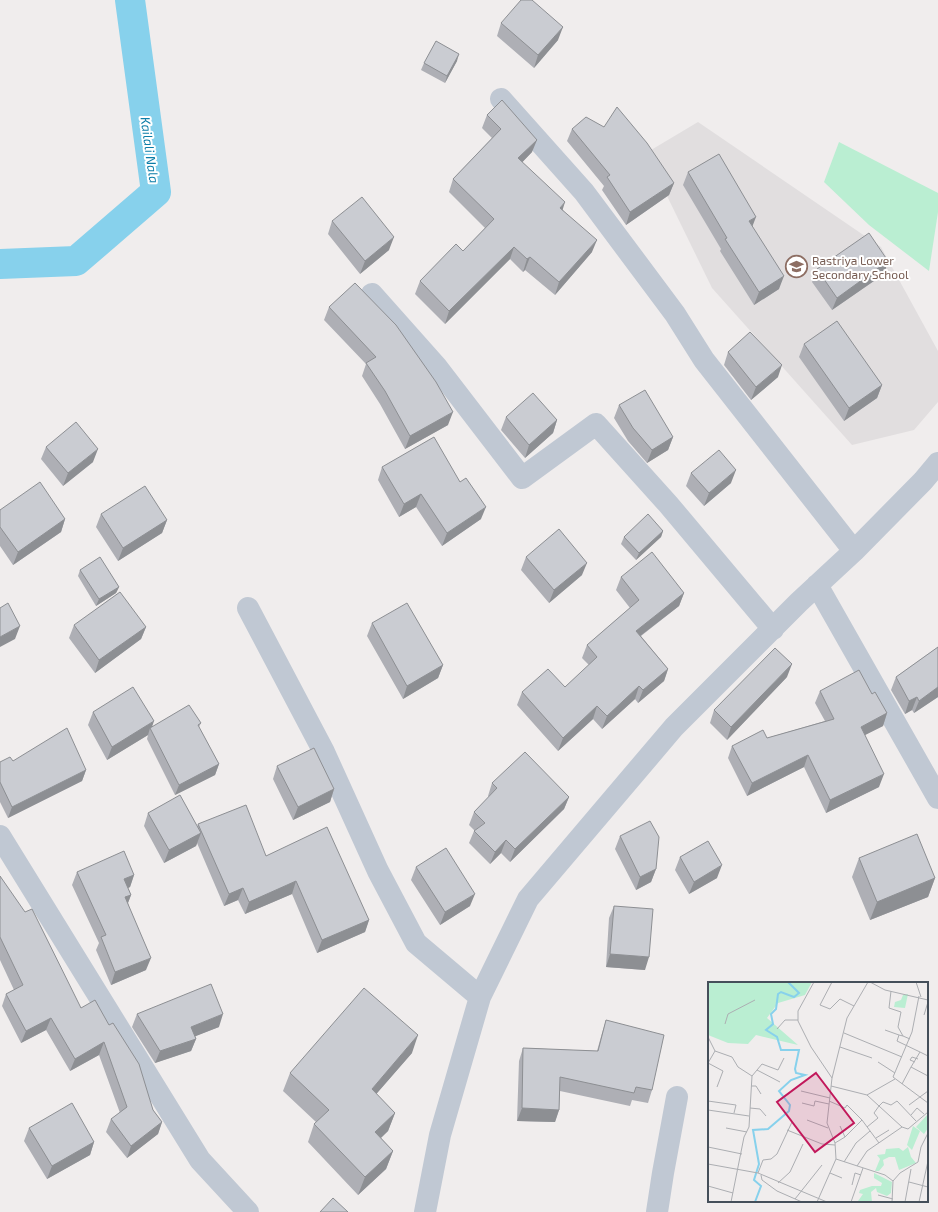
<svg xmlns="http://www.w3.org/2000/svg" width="938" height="1212" viewBox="0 0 938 1212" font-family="'Exo 2',sans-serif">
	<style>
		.education { fill: #e1dedf }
		.green { fill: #baeed2 }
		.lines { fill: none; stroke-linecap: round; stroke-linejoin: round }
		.canal { stroke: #87d1ec; stroke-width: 30 }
		.minor { stroke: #c0c8d3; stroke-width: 22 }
		.wall { fill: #aeafb5 }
		.shaded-wall { fill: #8d8f93 }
		.building { fill: #caccd2; stroke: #8d8f93 }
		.labels { text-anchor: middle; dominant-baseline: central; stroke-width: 4; stroke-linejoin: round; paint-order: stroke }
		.education-label { font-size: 12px; fill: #785e54; stroke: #fff; text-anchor: start }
		.water-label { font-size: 13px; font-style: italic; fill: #0c7da7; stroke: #fff }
		.inset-river { fill: none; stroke: #87d1ec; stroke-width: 2 }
		.inset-road { fill: none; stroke: #acaeb2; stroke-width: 1 }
		.view { fill: #c2185b; fill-opacity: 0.15; stroke: #c2185b; stroke-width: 2 }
		.inset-edge { fill: none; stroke: #454f5a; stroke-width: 2 }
	</style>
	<rect width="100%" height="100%" fill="#f0eded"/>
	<!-- education -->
	<path class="education" d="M698,122L881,247L938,351V402L914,430L852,445L712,288L646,153Z"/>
	<!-- green -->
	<path class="green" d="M839,142L938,193V212L929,271L869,225L824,182Z"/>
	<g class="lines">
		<!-- canal -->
		<path class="canal" d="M0,264L76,261L156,192L130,0"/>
		<!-- minor -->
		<path class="minor" d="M501,99L584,192L675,314L704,360L854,551
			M372,294L436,366L522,478L596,424L668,504L773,629
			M817,585L938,798
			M248,608L324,752L378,871L416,943L480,997
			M0,836L200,1160L248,1212
			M425,1212L440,1135L480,997L528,899L674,727L799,602L854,551L923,481L938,463
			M657,1212L663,1173L677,1097"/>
	</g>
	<!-- wall -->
	<path class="wall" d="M501,23L558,40L534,68L497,36Z
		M457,61L445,83L421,70L424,63Z
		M487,115L532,152L522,162L563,210L592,252L555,295L525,270L523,272L510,259L445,324L415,294L420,281L463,251L485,228L449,192L453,179L492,138L482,128Z
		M572,129L674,183L669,195L626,225L602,190L604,186L567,141Z
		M688,172L752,227L779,289L754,305L720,251L721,249L683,185Z
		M332,221L389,250L360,274L328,234Z
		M888,261L884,274L832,310L812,282L817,269Z
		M329,307L448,425L405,449L380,404L362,376L366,364L324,320Z
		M804,344L882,385L877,398L844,421L799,357Z
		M728,352L778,377L751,400L724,365Z
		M619,405L673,437L668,450L647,463L628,441L614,418Z
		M506,417L557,420L553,433L525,458L501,430Z
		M46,447L93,462L63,486L41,459Z
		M382,467L481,519L442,546L416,507L399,517L378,480Z
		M691,473L731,483L704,506L686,486Z
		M0,510L65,519L61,532L13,565L0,546Z
		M101,514L167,520L162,533L118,561L96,527Z
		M663,531L661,537L636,560L621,544L624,537Z
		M526,557L582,575L549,603L521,570Z
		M80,570L119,587L116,593L96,606L78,576Z
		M621,577L684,593L679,606L641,636L668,669L664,681L638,703L635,699L602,729L593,719L558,751L517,705L522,692L565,687L589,665L582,658L587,645L630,608L616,590Z
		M372,623L443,665L438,678L403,699L367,636Z
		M74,625L146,627L141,639L95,673L69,638Z
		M938,647V697L914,713L912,710L905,714L891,690L896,677Z
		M787,677L727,740L710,723L714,710Z
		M820,691L872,694L887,713L883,726L865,735L879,787L826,813L804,767L747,796L728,758L732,746L767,738L825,721L815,703Z
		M93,712L152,727L201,723L199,727L219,764L215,775L175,795L147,739L148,735L107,760L88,725Z
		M13,761L86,770L82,781L8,818L0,802V762Z
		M277,766L334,789L330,802L293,820L273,779Z
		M492,783L569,797L564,809L510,862L501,853L490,864L469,843L474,831V830L469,825L474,812L489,797L488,796Z
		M148,813L197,827L198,824L266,856L369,920L365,932L317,953L292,894L245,914L238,900L224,906L197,843L196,846L164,863L144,826Z
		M620,836L656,869L651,882L636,890L615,849Z
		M680,857L717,878L689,894L675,870Z
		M859,858L935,878L928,897L870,920L852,877Z
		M416,867L470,906L440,925L411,880Z
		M77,872L134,875L130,887L128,888L131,895L128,903L146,970L111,985L96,950L99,943L72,885Z
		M0,876L81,1008L153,1110L162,1122L158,1134L127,1158L106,1132L111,1119L120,1113L99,1055L70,1071L46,1030L21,1043L2,1006L6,994L14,990L0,960Z
		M614,906L645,970L606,967L609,918Z
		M137,1014L219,1027L195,1036L196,1039L191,1051L155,1063L132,1027Z
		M606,1020L652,1090L648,1103L632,1100L630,1106L560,1091L559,1110L555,1122L517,1121L519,1061L523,1048L597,1051L602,1033Z
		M412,1053L376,1094L395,1113L388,1131L381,1138L393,1151L386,1169L358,1195L308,1142L314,1124L316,1122L283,1091L290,1073Z
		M29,1128L94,1142L90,1155L47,1179L24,1141Z"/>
	<!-- shaded-wall -->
	<path class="shaded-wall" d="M563,27L558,40L534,68L538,55Z
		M459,54L457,61L445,83L447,76Z
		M537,140L532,152L514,171L518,158Z
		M674,183L669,195L626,225L630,212Z
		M565,202L561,215L560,208Z
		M756,217L751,230L749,221Z
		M394,237L389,250L360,274L365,261Z
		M597,240L592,252L555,295L559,282Z
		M514,247L510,259L445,324L449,311Z
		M530,257L525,270L523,272L527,259Z
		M888,261L884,274L832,310L837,298Z
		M784,276L779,289L754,305L759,292Z
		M782,365L778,377L751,400L756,387Z
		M882,385L877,398L844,421L849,408Z
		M453,412L448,425L405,449L410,436Z
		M557,420L553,433L525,458L529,445Z
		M673,437L668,450L647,463L652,450Z
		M98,449L93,462L63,486L68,473Z
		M736,470L731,483L704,506L709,493Z
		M421,494L416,507L399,517L404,504Z
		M486,507L481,519L442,546L447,533Z
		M65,519L61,532L13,565L18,552Z
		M167,520L162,533L118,561L123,548Z
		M663,531L661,537L636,560L639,553Z
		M587,563L582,575L549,603L554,590Z
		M119,587L116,593L96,606L99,599Z
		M684,593L679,606L631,643L636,631Z
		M20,626L15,639L0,647V637Z
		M146,627L141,639L95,673L99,660Z
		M792,664L787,677L727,740L731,727Z
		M443,665L438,678L403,699L407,686Z
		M668,669L664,681L638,703L643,690Z
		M639,686L635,699L602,729L607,716Z
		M938,687V697L914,713L919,701Z
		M917,697L912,710L905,714L909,701Z
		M597,706L593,719L558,751L563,738Z
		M887,713L883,726L857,739L861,727Z
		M154,721L151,730L150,728L148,735L107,760L112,747Z
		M808,755L804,767L747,796L752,783Z
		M219,764L215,775L175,795L179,785Z
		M86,770L82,781L8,818L12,807Z
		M884,774L879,787L826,813L830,800Z
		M334,789L330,802L293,820L298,807Z
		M569,797L564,809L510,862L515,849Z
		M201,833L196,846L164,863L169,850Z
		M506,840L501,853L490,864L495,852Z
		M722,865L717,878L689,894L694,882Z
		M656,869L651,882L636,890L640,877Z
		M134,875L130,887L119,892L124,879Z
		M935,878L928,897L870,920L877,902Z
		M296,881L292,894L245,914L249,902Z
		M243,888L238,900L224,906L229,894Z
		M475,894L470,906L440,925L445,912Z
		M131,895L126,908L125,897Z
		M369,920L365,932L317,953L322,940Z
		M610,954L649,957L645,970L606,967Z
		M151,958L146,970L111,985L115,972Z
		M223,1014L219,1027L186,1040L191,1027Z
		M51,1018L46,1030L21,1043L26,1031Z
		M418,1035L412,1053L365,1107L372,1089Z
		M196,1039L191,1051L155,1063L160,1051Z
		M104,1042L99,1055L70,1071L75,1059Z
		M522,1108L559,1110L555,1122L517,1121Z
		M395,1113L388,1131L368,1150L375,1132Z
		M162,1122L158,1134L127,1158L131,1146Z
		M94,1142L90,1155L47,1179L52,1166Z
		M393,1151L386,1169L358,1195L365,1177Z"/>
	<!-- building -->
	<path class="building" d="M521,0H532L563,27L538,55L501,23Z
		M436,41L459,54L447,76L424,63Z
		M502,100L537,140L518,158L565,202L560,208L597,240L559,282L530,257L527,259L514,247L449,311L420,281L456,244L463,251L494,219L453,179L501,129L487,115Z
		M617,107L647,143L674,183L630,212L607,177L610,175L572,129L586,117L604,127Z
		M719,154L756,217L749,221L784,276L759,292L725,239L727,238L688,172Z
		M362,197L394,237L365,261L332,221Z
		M869,233L888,261L837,298L817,269Z
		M355,283L396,325L436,382L453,412L410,436L385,391L366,363L376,357L329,307Z
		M837,321L882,385L849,408L804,344Z
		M750,332L782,365L756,387L728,352Z
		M645,390L673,437L652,450L633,428L619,405Z
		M533,393L557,420L529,445L506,417Z
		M76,422L98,449L68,473L46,447Z
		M434,437L460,482L466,478L486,507L447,533L421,494L404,504L382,467Z
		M719,450L736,470L709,493L691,473Z
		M40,482L65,519L18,552L0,527V510Z
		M145,486L167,520L123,548L101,514Z
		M648,514L663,531L639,553L624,537Z
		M559,529L587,563L554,590L526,557Z
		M652,552L684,593L636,631L668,669L643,690L639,686L607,716L597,706L563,738L522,692L548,669L565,687L597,657L587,645L639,600L621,577Z
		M100,557L119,587L99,599L80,570Z
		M120,592L146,627L99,660L74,625Z
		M8,603L20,626L0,637V608Z
		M407,603L443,665L407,686L372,623Z
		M938,647V687L919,701L917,697L909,701L896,677Z
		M775,648L792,664L731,727L714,710Z
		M859,670L872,694L875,692L887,713L861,727L884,774L830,800L808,755L752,783L732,746L763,730L767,738L834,719L820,691Z
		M133,687L154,721L112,747L93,712Z
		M189,705L201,723L198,725L219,764L179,785L150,728Z
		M67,728L86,770L12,807L0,782V762L10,757L13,761Z
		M314,748L334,789L298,807L277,766Z
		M525,752L569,797L515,849L506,840L495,852L474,831L485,823L474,812L497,788L492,783Z
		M180,795L201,833L169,850L148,813Z
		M246,805L266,856L327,827L369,920L322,940L296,881L249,902L243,888L229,894L198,824Z
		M650,821L659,837L656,869L640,877L620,836Z
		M917,834L935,878L877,902L859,858Z
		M708,841L722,865L694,882L680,857Z
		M446,848L475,894L445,912L416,867Z
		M124,851L134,875L124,879L131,895L125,897L151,958L115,972L101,937L106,935L77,872Z
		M0,876L25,912L32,909L81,1008L95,1000L109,1025L113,1023L139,1064L153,1110L162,1122L131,1146L111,1119L127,1107L104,1042L75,1059L51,1018L26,1031L6,994L23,985L0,937Z
		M614,906L653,909L649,957L610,954Z
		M211,984L223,1014L191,1027L196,1039L160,1051L137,1014Z
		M364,988L418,1035L372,1089L395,1113L375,1132L393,1151L365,1177L314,1124L329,1110L290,1073Z
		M606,1020L664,1035L652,1090L636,1087L634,1093L560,1077L559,1110L522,1108L523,1048L598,1051Z
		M72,1103L94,1142L52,1166L29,1128Z
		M333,1198L348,1212H320Z"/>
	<!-- icons -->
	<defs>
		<symbol id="school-ring" viewBox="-11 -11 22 22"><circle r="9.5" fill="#fff" stroke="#8d6e63" stroke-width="1.5"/><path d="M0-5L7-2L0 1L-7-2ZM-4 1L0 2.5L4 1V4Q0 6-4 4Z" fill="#8d6e63"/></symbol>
	</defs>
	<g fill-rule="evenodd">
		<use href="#school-ring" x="784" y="254" width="25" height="25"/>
	</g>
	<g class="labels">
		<!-- education labels -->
		<g class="education-label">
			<text x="812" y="260">Rastriya Lower<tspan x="812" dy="14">Secondary School</tspan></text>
		</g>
		<!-- water labels -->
		<g class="water-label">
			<text transform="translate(150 150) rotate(82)">Kailali Nala</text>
		</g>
	</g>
	<!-- overview -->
	<g transform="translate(708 982)">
		<rect width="220" height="220" fill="#f0eded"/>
		<path d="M0,0H104L97,13L70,21L59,36L90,63L48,53L40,62L20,61L0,53ZM200,12L197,26L186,25L187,20L193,18L195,13ZM220,132V146L216,152L208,145ZM205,144L212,149L204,168L199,163ZM200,165L203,175L208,181L191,188L187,175H181L175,178L176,183L171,189H167L172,177L169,173L177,172L178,167L191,166L195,169ZM166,191L184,200L183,211L179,214L169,210L168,206L163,210L164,220L150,219L155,212L151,211L152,208L164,204H173L174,201L166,196Z" fill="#baeed2"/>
		<path class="inset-river" d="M47,220L53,204L46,198L51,182L45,148L60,147L81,129L82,123L71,109L83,98L97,93L88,91L87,87L91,68H73L69,55L58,48L65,42L63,32L68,27L70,12L73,10L86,15L91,11L80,0"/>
		<path class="inset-road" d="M106,0L90,29V39L103,65L124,96M124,0L112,23L122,27L132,17L146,24M160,0L139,36L124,96L119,141L127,161L128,177L177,193L185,199L184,220M162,0L177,8L220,18M208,0L213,15M183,9L181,26L193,30L190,45L195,54L202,57M211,14L204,50L185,95L220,121M216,33L220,20M17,42L20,32L47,18M69,47L77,38H90M177,48L191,53M136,51L194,75M195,54L191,53L189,59L212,70M0,55L7,69L24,75L30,85L44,94L41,145L36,155L23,220M132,65L164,76M7,69L0,81L15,89L9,105M220,74L212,70L203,85L220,94M170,80L187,91M207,80L202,78L204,75L210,77M49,88L72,100M44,94L54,82L70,88L76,76M194,102L203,85M43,104H48L53,112M123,104L159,113L171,124L175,120L183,123L189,119L208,139M93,109L122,116M159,113L187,97M0,119L28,123L26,131M121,119L137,126L139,123L154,138M94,121L106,124L107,119L121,122M201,123L220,109M42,126L52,127L58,134M0,128L41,134M203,133L209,126L216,132M99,138L120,146M132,144L137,155M159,145L170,136L166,131L171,124L194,145M18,146L39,150M79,148L114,162L127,163M168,156L181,148M127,161L137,155L154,138L171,161M0,165L34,172M136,180L148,161L162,149M0,182L50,191L119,220M149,184L159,169L194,145L200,147L220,130M50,191L55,178L63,177L69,172L84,140M122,191L134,196M53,193L54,198L69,209L94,220M185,199L192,191L210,180L213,165L220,151M201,200L220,205M70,201L82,190L95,162M144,203L147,191L153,193M0,204L25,211M170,213L185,217M87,217L114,183M109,220L128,177M143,220L155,186M197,220L203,187M211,220L220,179"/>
		<path class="view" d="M108,91L146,141L107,170L69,120Z"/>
		<rect width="220" height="220" class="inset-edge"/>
	</g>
</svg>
